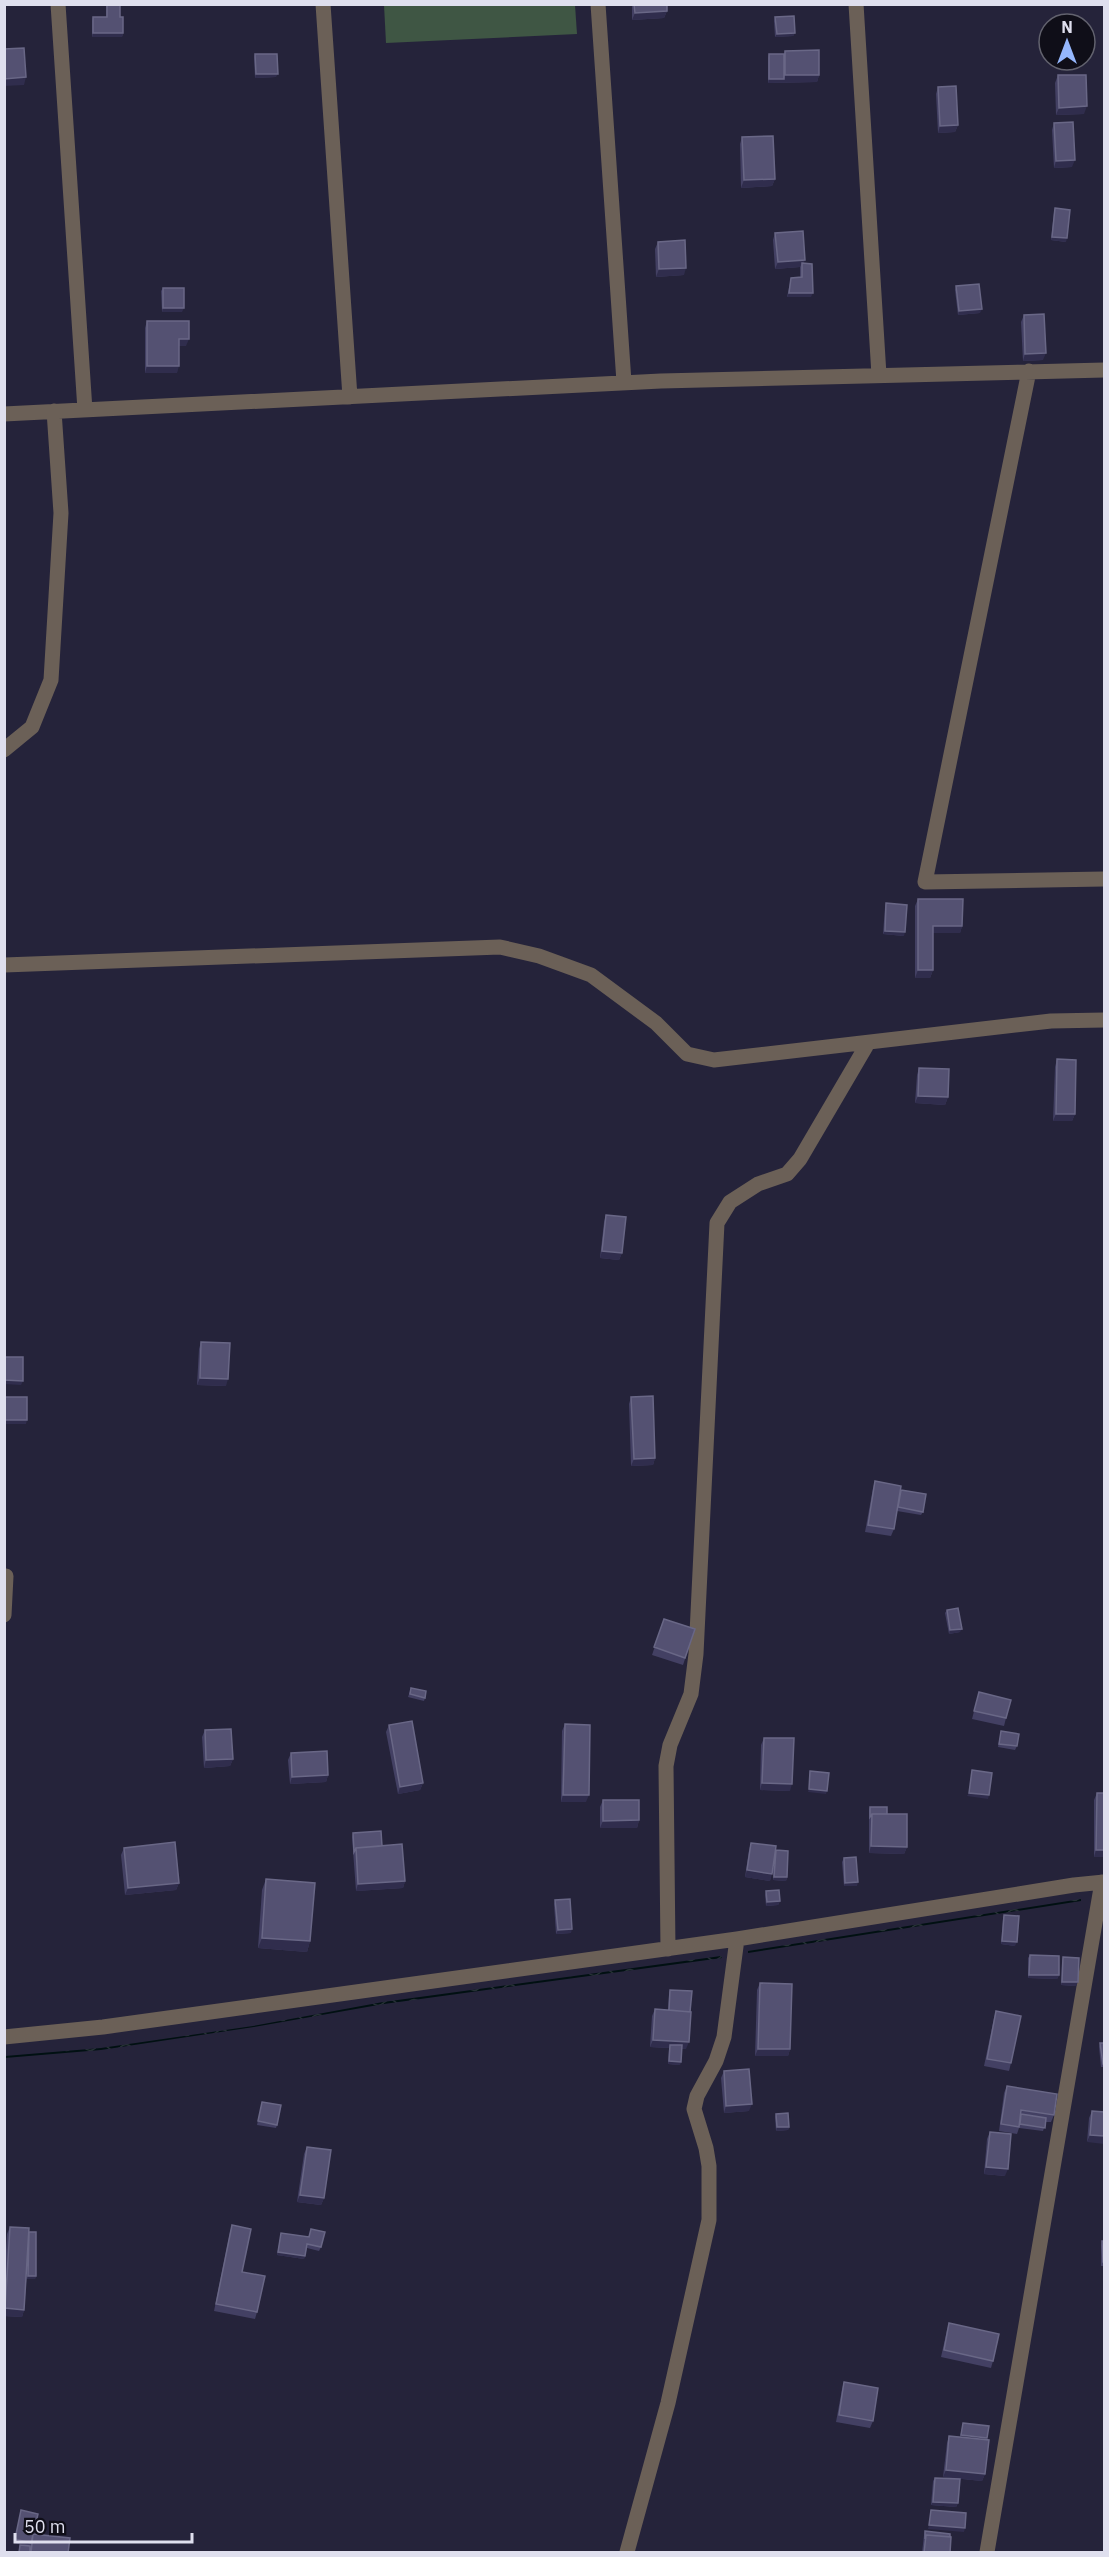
<svg xmlns="http://www.w3.org/2000/svg" width="1109" height="2557" viewBox="0 0 1109 2557" font-family="'IBM Plex Sans',sans-serif">
	<style>
		.garden { fill: #3f5644 }
		.water { fill: url(#water-waves) }
		.lines { fill: none; stroke-linecap: round; stroke-linejoin: round }
		.minor { stroke: #6b6057; stroke-width: 15 }
		.wall { fill: #434063 }
		.shaded-wall { fill: #302d4d }
		.building { fill: #545172; stroke: #696786; stroke-width: 1.5 }
	</style>
	<defs>
		<pattern id="water-waves" width="16" height="10" patternUnits="userSpaceOnUse" patternTransform="scale(1.5)"><rect width="16" height="10" fill="#011012"/><path d="M0 5q4-4 8 0t8 0" fill="none" stroke="#263235"/></pattern>
	</defs>
	<rect width="100%" height="100%" fill="#25233a"/>
	<!-- garden -->
	<path class="garden" d="M384,5H575L577,34L386,43Z"/>
	<!-- water -->
	<path class="water" d="M1081,1899V1901L748,1953V1951Z
		M721,1956L722,1958L384,2004L254,2027L101,2050L5,2058V2056L101,2048L253,2026L383,2002Z"/>
	<g class="lines">
		<!-- minor -->
		<path class="minor" d="M58,4L85,410
			M323,4L350,397
			M598,4L624,382
			M856,4L879,375
			M1029,371L925,882L1104,879
			M4,414L661,381L1104,370
			M4,750L32,727L51,680L61,513L54,411
			M4,965L500,947L539,956L591,975L656,1023L687,1054L714,1060L1051,1021L1104,1020
			M4,1615L6,1576
			M668,1949L666,1766L670,1745L691,1694L696,1654L717,1223L730,1202L758,1184L787,1174L800,1159L868,1043
			M4,2037L103,2027L737,1939L1074,1885L1104,1882
			M627,2552L668,2403L709,2220V2166L706,2148L694,2109L697,2096L716,2061L724,2037L737,1939
			M987,2552L1102,1882"/>
	</g>
	<!-- wall -->
	<path class="wall" d="M106,4H120V17L123,33L122,37H92V21L93,17H106Z
		M632,4H667V11L664,18L632,20Z
		M775,17L795,33L793,36L775,37L774,21Z
		M785,51L819,75L817,82L768,83V58L769,54H784Z
		M255,54L276,77L255,78L254,57Z
		M1058,75L1084,114L1056,115L1055,83Z
		M938,87L958,125L955,132L938,133L936,94Z
		M1054,123L1072,167L1054,168L1052,130Z
		M742,137L775,179L772,186L741,188L740,144Z
		M1055,208L1066,242L1051,240L1054,212Z
		M775,233L804,263L811,297H787L791,278L800,277V267L775,269L773,240Z
		M658,242L684,275L656,277L655,249Z
		M956,286L980,313L958,315L955,290Z
		M163,288L182,312H162L161,291Z
		M1024,315L1043,360L1023,361L1021,322Z
		M147,321L186,346H179L177,373H145V328Z
		M918,899L962,926L960,933H933V970L930,978H915V906Z
		M886,903L904,936L883,934L885,907Z
		M1057,1059L1075,1114L1072,1121H1053L1055,1067Z
		M919,1068L948,1097L945,1105L915,1103L917,1075Z
		M606,1215L622,1253L619,1260L600,1258L604,1222Z
		M201,1342L226,1386L197,1385L199,1349Z
		M631,1397L655,1458L653,1465L631,1466L629,1404Z
		M875,1481L901,1490L923,1512L921,1515L897,1511L894,1529L891,1536L865,1532L873,1488Z
		M947,1610L960,1632L949,1634L945,1613Z
		M664,1619L695,1629L683,1665L652,1655Z
		M411,1688L425,1698L424,1701L408,1697Z
		M979,1692L1006,1718L1004,1726L972,1719Z
		M565,1724L586,1802H561L562,1731Z
		M389,1725L423,1783L420,1790L398,1794L386,1732Z
		M205,1730L233,1759L230,1766L204,1768L202,1737Z
		M1001,1731L1017,1746L1015,1750L998,1747Z
		M764,1738L790,1791L760,1790L761,1745Z
		M291,1753L328,1775L326,1782L290,1784L288,1760Z
		M1097,1793L1104,1857H1094V1800Z
		M603,1800L639,1820L637,1828H600V1807Z
		M870,1807L887,1814L907,1847L904,1854L869,1853V1810Z
		M353,1833L382,1846L405,1881L403,1888L356,1891L352,1837Z
		M751,1843L776,1850L787,1877L786,1881L773,1880V1866L770,1881L745,1877L749,1850Z
		M124,1848L179,1883L176,1890L125,1895L121,1855Z
		M844,1858L857,1886H844L842,1862Z
		M266,1879L310,1941L307,1952L258,1948L262,1890Z
		M766,1891L780,1901L778,1905L766,1906L765,1895Z
		M555,1900L571,1933L556,1934L554,1904Z
		M1004,1915L1015,1946L1001,1944L1003,1919Z
		M1030,1955L1059,1975L1057,1979L1028,1978V1958Z
		M1063,1957L1076,1986L1061,1985L1062,1961Z
		M760,1983L790,2049L788,2056H755L757,1990Z
		M670,1990L686,2049H682L680,2065L668,2064L669,2048L650,2047L652,2016L655,2009L668,2010L669,1994Z
		M996,2011L1011,2063L1009,2071L984,2066L994,2018Z
		M1100,2043H1104V2067H1101L1099,2047Z
		M724,2071L749,2111L724,2113L721,2078Z
		M1007,2086L1054,2115L1051,2122H1046L1043,2131L1019,2128L1017,2134L999,2131L1004,2093Z
		M262,2102L277,2125L276,2128L257,2125Z
		M1092,2111L1104,2112L1087,2142L1089,2118Z
		M776,2114L789,2127L788,2130L776,2131L775,2117Z
		M990,2132L1005,2176L984,2174L987,2139Z
		M307,2147L324,2198L321,2205L297,2202L304,2154Z
		M232,2225L242,2272L257,2312L255,2319L214,2311L230,2232Z
		M10,2227L29,2232L36,2276L35,2279H27V2271L24,2310L22,2317L4,2316V2281L7,2234Z
		M281,2233L321,2247L319,2251L307,2248L304,2259L277,2255Z
		M1102,2241H1104V2266H1101V2245Z
		M949,2323L993,2361L991,2368L941,2357L947,2330Z
		M844,2382L873,2421L870,2428L836,2422L842,2389Z
		M963,2423L987,2440L985,2474L982,2481L943,2477L947,2443L949,2436L960,2437Z
		M935,2478L958,2503L956,2507L931,2505L933,2481Z
		M21,2510L32,2538L33,2534L68,2553H18L20,2545L30,2546L31,2544L30,2546L14,2543Z
		M925,2531L950,2553H922L924,2535Z"/>
	<!-- shaded-wall -->
	<path class="shaded-wall" d="M667,11L664,18L632,20L635,13Z
		M93,33H123L122,37H92Z
		M795,33L793,36L775,37L777,34Z
		M256,74H278L276,77L255,78Z
		M785,75H819L817,82L768,83L769,79H784Z
		M26,77L24,85L4,86V79Z
		M1087,106L1084,114L1056,115L1059,108Z
		M958,125L955,132L938,133L940,126Z
		M1075,160L1072,167L1054,168L1056,161Z
		M775,179L772,186L741,188L744,180Z
		M1052,237L1067,238L1066,242L1051,240Z
		M805,260L802,267V263L800,267L775,269L778,262Z
		M686,268L684,275L656,277L659,269Z
		M789,293H813L811,297H787Z
		M163,308H184L182,312H162Z
		M982,309L980,313L958,315L959,311Z
		M179,339H189L186,346H177Z
		M1046,353L1043,360L1023,361L1025,354Z
		M147,366H179L177,373H145Z
		M933,926H962L960,933H930Z
		M885,931L905,932L904,936L883,934Z
		M918,970H933L930,978H915Z
		M918,1096L948,1097L945,1105L915,1103Z
		M1056,1114H1075L1072,1121H1053Z
		M602,1251L622,1253L619,1260L600,1258Z
		M200,1378L228,1379L226,1386L197,1385Z
		M4,1380L23,1381L21,1385L4,1384Z
		M4,1420H27L26,1424H4Z
		M655,1458L653,1465L631,1466L634,1459Z
		M962,1629L960,1632L949,1634L950,1630Z
		M233,1759L230,1766L204,1768L206,1760Z
		M328,1775L326,1782L290,1784L292,1777Z
		M423,1783L420,1790L398,1794L400,1787Z
		M762,1783L792,1784L790,1791L760,1790Z
		M809,1789L827,1791L826,1794L808,1792Z
		M969,1793L989,1795L988,1799L967,1796Z
		M563,1795H589L586,1802H561Z
		M639,1820L637,1828H600L603,1821Z
		M871,1846L907,1847L904,1854L869,1853Z
		M1096,1850H1104V1857H1094Z
		M747,1870L772,1874L770,1881L745,1877Z
		M774,1877H787L786,1881L773,1880Z
		M405,1881L403,1888L356,1891L358,1884Z
		M858,1882L857,1886H844L845,1883Z
		M179,1883L176,1890L125,1895L128,1888Z
		M780,1901L778,1905L766,1906L767,1902Z
		M572,1929L571,1933L556,1934L558,1930Z
		M262,1938L310,1941L307,1952L258,1948Z
		M1002,1941L1017,1942L1015,1946L1001,1944Z
		M1029,1975H1059L1057,1979L1028,1978Z
		M1062,1982H1078L1076,1986L1061,1985Z
		M653,2040L689,2042L686,2049L670,2048V2045L669,2048L650,2047Z
		M758,2049H790L788,2056H755Z
		M669,2061L681,2062L680,2065L668,2064Z
		M752,2104L749,2111L724,2113L726,2106Z
		M777,2127H789L788,2130L776,2131Z
		M1090,2135L1104,2136V2144L1087,2142Z
		M986,2167L1008,2169L1005,2176L984,2174Z
		M300,2195L324,2198L321,2205L297,2202Z
		M278,2252L305,2256L304,2259L277,2255Z
		M28,2276H36L35,2279H27Z
		M5,2308L24,2310L22,2317L4,2316Z
		M961,2435L987,2438L986,2441L960,2439Z
		M946,2470L985,2474L982,2481L943,2477Z
		M933,2502L958,2503L956,2507L931,2505Z
		M929,2525L965,2528L964,2532L928,2529Z"/>
	<!-- building -->
	<path class="building" d="M107,4H120V17H123V33H93V17H107Z
		M634,4H667V11L635,13Z
		M794,16L795,33L777,34L775,17Z
		M24,48L26,77L4,79V49Z
		M819,50V75H785V51Z
		M255,54H277L278,74H256Z
		M769,54H784V79H769Z
		M1058,75H1086L1087,106L1059,108Z
		M956,86L958,125L940,126L938,87Z
		M1073,122L1075,160L1056,161L1054,123Z
		M773,136L775,179L744,180L742,137Z
		M1055,208L1070,210L1067,238L1052,237Z
		M803,231L805,260L778,262L775,233Z
		M685,240L686,268L659,269L658,242Z
		M802,263L812,264L813,293H789L791,278L802,277Z
		M979,284L982,309L959,311L956,286Z
		M163,288H184V308H163Z
		M1044,314L1046,353L1025,354L1024,315Z
		M147,321H189V339H179V366H147Z
		M918,899H963L962,926H933V970H918Z
		M886,903L907,905L905,932L885,931Z
		M1057,1059L1076,1060L1075,1114H1056Z
		M919,1068L949,1069L948,1097L918,1096Z
		M606,1215L626,1217L622,1253L602,1251Z
		M201,1342L230,1343L228,1379L200,1378Z
		M4,1357H23V1381L4,1380Z
		M653,1396L655,1458L634,1459L631,1397Z
		M4,1397H27V1420H4Z
		M875,1481L901,1486L894,1529L868,1525Z
		M901,1490L926,1494L923,1512L898,1507Z
		M958,1608L962,1629L950,1630L947,1610Z
		M664,1619L695,1629L685,1658L654,1647Z
		M411,1688L426,1691L425,1698L410,1694Z
		M979,1692L1011,1700L1006,1718L974,1711Z
		M412,1721L423,1783L400,1787L389,1725Z
		M565,1724L590,1725L589,1795H563Z
		M231,1729L233,1759L206,1760L205,1730Z
		M1001,1731L1019,1734L1017,1746L999,1744Z
		M764,1738H794L792,1784L762,1783Z
		M327,1751L328,1775L292,1777L291,1753Z
		M972,1770L992,1773L989,1795L969,1793Z
		M810,1771L829,1773L827,1791L809,1789Z
		M1097,1793H1104V1850H1096Z
		M603,1800H639V1820L603,1821Z
		M870,1807H887V1814H872L870,1817Z
		M872,1814H907V1847L871,1846Z
		M381,1831L382,1846L356,1848L354,1852L353,1833Z
		M175,1842L179,1883L128,1888L124,1848Z
		M751,1843L776,1846L772,1874L747,1870Z
		M402,1844L405,1881L358,1884L356,1848Z
		M776,1850L788,1851L787,1877H774Z
		M856,1857L858,1882L845,1883L844,1858Z
		M266,1879L315,1883L310,1941L262,1938Z
		M779,1890L780,1901L767,1902L766,1891Z
		M570,1899L572,1929L558,1930L555,1900Z
		M1004,1915L1019,1916L1017,1942L1002,1941Z
		M1030,1955L1059,1956V1975H1029Z
		M1063,1957L1079,1958L1078,1982H1062Z
		M760,1983L792,1984L790,2049H758Z
		M670,1990L692,1991L690,2012L669,2010Z
		M655,2009L691,2012L689,2042L653,2040Z
		M996,2011L1021,2016L1011,2063L987,2059Z
		M1100,2043H1104V2064H1103Z
		M670,2045H682L681,2062L669,2061Z
		M749,2069L752,2104L726,2106L724,2071Z
		M1007,2086L1057,2094L1054,2115L1021,2110L1019,2127L1001,2124Z
		M262,2102L281,2105L277,2125L258,2121Z
		M1092,2111L1104,2112V2136L1090,2135Z
		M788,2113L789,2127H777L776,2114Z
		M1021,2114L1046,2118L1045,2128L1020,2124Z
		M990,2132L1011,2134L1008,2169L986,2167Z
		M307,2147L331,2150L324,2198L300,2195Z
		M232,2225L251,2229L242,2272L265,2276L257,2312L216,2304Z
		M10,2227L29,2228L24,2310L5,2308Z
		M311,2229L325,2232L321,2247L307,2244L305,2256L278,2252L281,2233L309,2237Z
		M29,2232H36V2276H28Z
		M1102,2241H1104V2262H1103Z
		M949,2323L999,2334L993,2361L944,2350Z
		M844,2382L878,2388L873,2421L839,2415Z
		M963,2423L989,2426L987,2438L961,2435Z
		M949,2436L989,2440L985,2474L946,2470Z
		M935,2478L960,2479L958,2503L933,2502Z
		M21,2510L38,2514L31,2543L15,2539Z
		M931,2510L966,2513L965,2528L929,2525Z
		M925,2531L950,2534V2537L926,2535L925,2539Z
		M33,2534L70,2538L68,2553H31Z
		M926,2535L951,2537L950,2553H924Z
		M20,2545L30,2546V2553H19Z"/>
	<!-- border -->
	<rect width="1109" height="2557" fill="none" stroke="#dfdfee" stroke-width="12"/>
	<!-- north arrow -->
	<g transform="translate(1067 42)"><circle r="28" fill="#0f0e18" stroke="#62626e" stroke-width="1.5"/>
	<path d="M0-4.5L10 22L0 15L-10 22Z" fill="#95b7fd"/>
	<text y="-9" font-size="16" font-weight="bold" text-anchor="middle" fill="#dfdfee">N</text>
	</g>
	<!-- scale -->
	<path d="M15 2533v9h177v-9" fill="none" stroke="#dfdfee" stroke-width="3"/>
	<text x="24" y="2533" font-size="18" fill="#dfdfee" stroke="#0f0e18" stroke-width="4.5" paint-order="stroke">50 m</text>
</svg>
